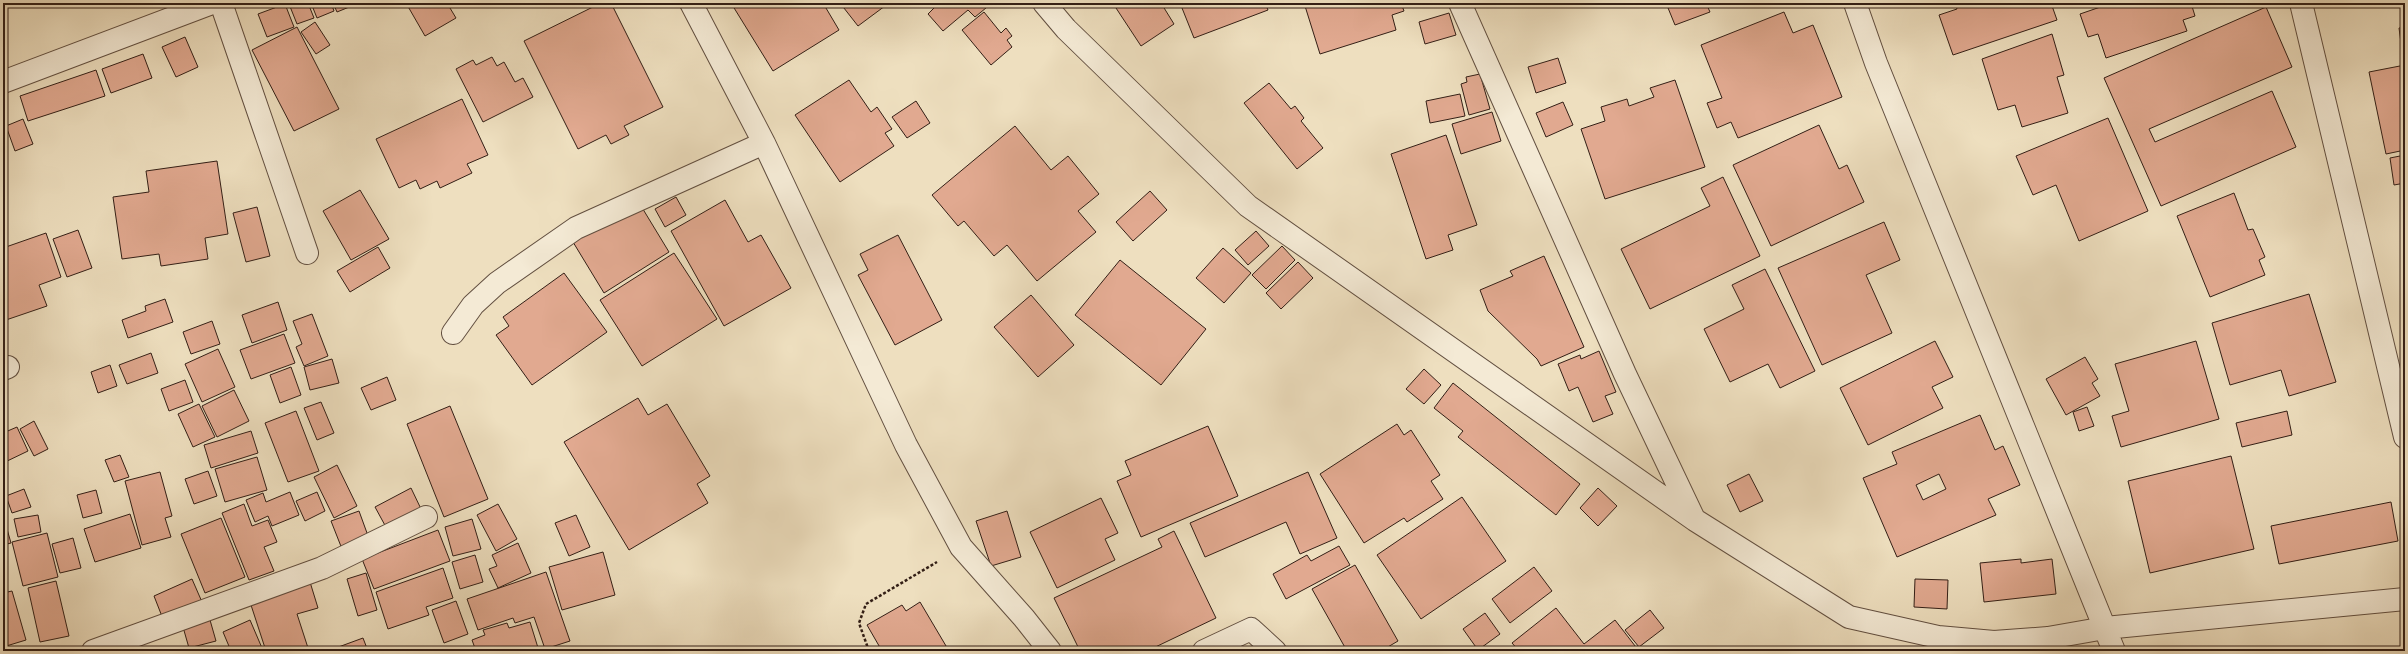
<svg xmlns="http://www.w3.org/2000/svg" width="2408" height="654" viewBox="0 0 2408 654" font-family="Alegreya,serif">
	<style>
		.building { fill: #e1a990; stroke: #331f16; fill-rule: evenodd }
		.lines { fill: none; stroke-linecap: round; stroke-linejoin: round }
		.minor-casing { stroke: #624f40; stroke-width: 24 }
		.path { stroke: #331f16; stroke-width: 2.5; stroke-dasharray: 3 2; stroke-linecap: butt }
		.minor { stroke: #f4ead5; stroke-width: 22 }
	</style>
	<rect width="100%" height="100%" fill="#eedfbf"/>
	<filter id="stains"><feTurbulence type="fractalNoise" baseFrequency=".005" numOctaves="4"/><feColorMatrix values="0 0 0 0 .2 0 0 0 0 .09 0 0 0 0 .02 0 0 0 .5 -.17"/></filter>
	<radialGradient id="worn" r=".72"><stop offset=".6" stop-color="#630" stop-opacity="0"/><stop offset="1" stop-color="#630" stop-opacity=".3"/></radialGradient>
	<!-- building -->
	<path class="building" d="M293,3H308L314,18L297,24L289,4Z
		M311,3H331L334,11L317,18Z
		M333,3H359L337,12Z
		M406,3H447L456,18L425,36Z
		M601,3H611L663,107L624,126L629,135L611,144L606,135L578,149L524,41Z
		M731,3H823L839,30L773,71Z
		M840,3H889L858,26Z
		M939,3H992L975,17L968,10L943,31L928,14Z
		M1123,3H1161L1174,24L1141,46L1116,8Z
		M1180,3H1265L1268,10L1194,38Z
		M1315,3H1401L1404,11L1392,15L1396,30L1320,54L1305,6Z
		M1666,3H1706L1710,12L1675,25Z
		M1955,3H2051L2057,20L1953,55L1939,15L1957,9Z
		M2112,3H2191L2195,16L2183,20L2187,31L2106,58L2098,34L2088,37L2080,14Z
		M285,4L294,27L267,37L258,14Z
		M2266,7L2292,67L2149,129L2155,142L2272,91L2296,147L2161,206L2104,78Z
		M984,12L1001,33L1006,28L1012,36L1007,40L1012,47L991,65L962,30Z
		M1784,12L1793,33L1813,25L1842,97L1738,138L1731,122L1717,128L1707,103L1722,98L1701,45Z
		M1449,13L1456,35L1425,44L1419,22Z
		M315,22L330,45L316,54L301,32Z
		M297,27L339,109L294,131L252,50Z
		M2405,27V58H2403L2399,28Z
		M2052,34L2064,75L2057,77L2068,113L2022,127L2015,105L1998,110L1982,59Z
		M185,37L198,67L176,77L162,47Z
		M143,54L152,78L111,93L102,69Z
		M492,57L497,66L504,62L515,82L523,78L533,97L483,122L456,69L473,60L476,65Z
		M1558,58L1566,83L1536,93L1528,67Z
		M2405,65V150L2386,154L2369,72Z
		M96,70L105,96L28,121L20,96Z
		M1480,74L1490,109L1469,115L1461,84L1467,82L1466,77Z
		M849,80L871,112L877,107L892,129L885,133L894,146L840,182L795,115Z
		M1675,80L1705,167L1605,199L1581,129L1605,121L1601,107L1627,99L1629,106L1654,97L1650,88Z
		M1269,83L1291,109L1295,106L1304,118L1301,121L1323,148L1297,169L1244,103Z
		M1460,94L1465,116L1430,123L1426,101Z
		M462,99L488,155L467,164L472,173L440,188L437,181L420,189L416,180L399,188L376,139Z
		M916,101L930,123L907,138L892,117Z
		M1563,102L1573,125L1546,137L1536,113Z
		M1492,112L1501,141L1461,154L1452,124Z
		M2108,118L2148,211L2079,241L2056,185L2033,195L2016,156Z
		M23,119L33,144L15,151L6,126Z
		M1819,125L1839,169L1847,165L1864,202L1771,246L1733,165Z
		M1015,126L1051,170L1068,156L1099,194L1078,211L1096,232L1037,281L1007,245L994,256L964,221L958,226L932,195Z
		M1446,135L1477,225L1448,235L1453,250L1426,259L1391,154Z
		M2405,155V183L2394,185L2390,158Z
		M217,161L228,234L205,238L208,259L161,266L159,254L122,259L113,197L149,192L146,171Z
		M1723,177L1760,256L1650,309L1621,249L1710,206L1701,188Z
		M360,190L389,239L351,260L323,211Z
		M1150,191L1167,210L1133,241L1116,222Z
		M2234,193L2248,230L2253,229L2265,257L2259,260L2265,275L2210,297L2177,216Z
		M676,197L686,215L665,227L655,209Z
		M725,200L748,242L761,235L791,288L724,326L671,231Z
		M638,201L669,252L604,293L573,242Z
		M257,207L270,256L246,262L233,213Z
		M1884,222L1900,260L1866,275L1892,333L1822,365L1778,268Z
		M78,230L92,268L67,277L53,239Z
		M1256,231L1269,246L1248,265L1235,250Z
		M46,233L61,277L39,285L47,306L3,321V248Z
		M898,235L942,320L895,345L858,275L868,270L860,254Z
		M1282,246L1295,260L1266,289L1252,275Z
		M378,247L390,268L350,292L337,271Z
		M1223,248L1251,273L1224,303L1196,278Z
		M674,253L717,319L642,366L600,300Z
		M1544,256L1584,347L1541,366L1537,359L1488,311L1480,290L1513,276L1510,271Z
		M1120,260L1206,329L1161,385L1075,315Z
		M1298,262L1313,278L1281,309L1266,293Z
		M1765,269L1815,371L1780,388L1768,364L1730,382L1704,329L1744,309L1732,285Z
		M564,273L607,332L532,385L496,335L509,326L503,317Z
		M2309,294L2336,382L2289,396L2281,370L2230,385L2212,323Z
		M1031,295L1074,345L1038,377L994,327Z
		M165,299L173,322L128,338L122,320L146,311L145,306Z
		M278,302L287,330L252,343L242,315Z
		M312,314L328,356L304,366L296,347L302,344L293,321Z
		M212,321L220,344L191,354L183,332Z
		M284,334L295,363L251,379L240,350Z
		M1935,341L1953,377L1932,387L1943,408L1868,445L1840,388Z
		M2196,341L2219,419L2121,447L2112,416L2129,411L2115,364Z
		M218,349L235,387L202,402L185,364Z
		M1599,351L1616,392L1605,396L1613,414L1593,422L1578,387L1569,391L1558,364L1580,355L1581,359Z
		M151,353L158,373L127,384L119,365Z
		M2085,357L2098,379L2092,383L2100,396L2066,415L2046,379Z
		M332,359L339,383L310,390L304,367Z
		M110,365L117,386L98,393L91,372Z
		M291,367L301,395L280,403L270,375Z
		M1424,369L1441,385L1424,404L1406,389Z
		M387,377L396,400L371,410L361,388Z
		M185,380L193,402L169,411L161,389Z
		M1453,383L1580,484L1556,515L1458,437L1463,431L1434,408Z
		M234,390L249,421L217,437L202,406Z
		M638,398L648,415L667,404L710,476L697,484L708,503L629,550L564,442Z
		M321,402L334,433L317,440L304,408Z
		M199,404L215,437L193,447L178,414Z
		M450,406L488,499L444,517L407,424Z
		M2087,407L2094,426L2079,431L2073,412Z
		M296,411L319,471L288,482L265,423Z
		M2287,411L2292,435L2242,447L2236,423Z
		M1980,415L1995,450L2003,446L2020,485L1988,499L1996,515L1897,557L1863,478L1897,464L1892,452ZM1939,474L1946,489L1923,500L1916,485Z
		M34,421L48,449L34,456L20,429Z
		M1397,424L1404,435L1411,430L1440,475L1431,481L1443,499L1407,522L1404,518L1364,543L1320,474Z
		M1208,426L1238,496L1141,537L1117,481L1131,475L1125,461Z
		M17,427L28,451L3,463V443L7,441L3,433Z
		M251,431L258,453L211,468L204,445Z
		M120,455L129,477L114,482L105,460Z
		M2231,456L2254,549L2150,573L2128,481Z
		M257,457L267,490L225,502L215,469Z
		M337,465L357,506L334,518L314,477Z
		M208,471L217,496L194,504L185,479Z
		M160,472L172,516L165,518L171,537L142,545L125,481Z
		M1308,472L1337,538L1300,554L1286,522L1205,557L1190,523Z
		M1749,474L1763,501L1740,512L1727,485Z
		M411,488L422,511L387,529L375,507Z
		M1598,488L1617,506L1598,526L1580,508Z
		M24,489L31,507L12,513L6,496Z
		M96,490L102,513L83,518L77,495Z
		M290,492L299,515L272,526L268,516L255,522L246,500L263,493L266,502Z
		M317,492L325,511L305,521L296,501Z
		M1462,497L1506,561L1421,619L1377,555Z
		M1101,498L1118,533L1105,539L1115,560L1057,588L1030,532Z
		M2391,502L2398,541L2279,564L2271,526Z
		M244,504L252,526L268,520L277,542L264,547L274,571L249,580L222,513Z
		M498,504L517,539L496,551L477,515Z
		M359,511L371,544L344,554L331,521Z
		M1007,511L1021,557L991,566L976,521Z
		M130,514L141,548L95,562L84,529Z
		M38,515L41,532L18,537L14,519Z
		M576,515L590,547L569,556L555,523Z
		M221,518L245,577L205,593L181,534Z
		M472,519L481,549L453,556L445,527Z
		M3,522H5L11,543L3,545Z
		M438,530L450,561L374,589L362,559Z
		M1174,531L1216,618L1147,651H1080L1054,598L1162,547L1158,539Z
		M47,533L58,577L23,586L12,542Z
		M73,538L81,568L60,573L52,544Z
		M518,543L531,573L498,588L489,569L497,566L492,555Z
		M1339,546L1350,565L1286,599L1273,574L1307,555L1311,561Z
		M603,552L615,595L562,610L549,567Z
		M475,555L483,582L460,589L452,562Z
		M2021,559V563L2052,559L2056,594L1984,602L1980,563Z
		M1355,565L1398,641L1381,651H1347L1312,589Z
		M1534,567L1552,591L1510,623L1492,599Z
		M443,568L453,598L426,607L429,615L388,629L376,592Z
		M546,572L570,641L545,649L534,617L515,623L513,618L478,630L467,599Z
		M366,573L377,610L358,616L347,579Z
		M192,579L202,602L163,619L154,596Z
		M1915,579L1948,580L1947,609L1914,607Z
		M56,581L69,636L40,642L28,588Z
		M310,582L318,608L297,614L309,651H266L250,602Z
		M12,591L26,640L3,647V593Z
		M456,601L468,634L444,643L432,610Z
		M920,602L949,651H882L867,625L902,605L906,611Z
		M1556,608L1584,644L1615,620L1639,651H1519L1512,643Z
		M1650,610L1664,628L1639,647L1625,630Z
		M1485,613L1500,634L1478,650L1463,629Z
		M210,620L216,641L189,648L183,627Z
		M250,620L262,648L253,651H231L223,632Z
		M530,622L539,651H476L472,640L485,635L483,630L507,623L509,628Z
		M363,638L368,651H334L333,649Z"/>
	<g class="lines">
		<defs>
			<path id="minor" d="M221,3L307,253
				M691,3L764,143L906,445L961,547L1024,618L1050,651
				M1044,3L1066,29L1248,206L1695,520L1849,617L1938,637L1994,642L2048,638L2105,628L2405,599
				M1460,3L1625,374L1694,519
				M1855,3L1876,63L2114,651
				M2301,3L2405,437
				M3,82L212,3
				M453,333L473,305L497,283L576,228L764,143
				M3,369L8,367
				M93,651L322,568L426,517
				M1204,651L1251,629L1275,651"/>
		</defs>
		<!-- minor casing -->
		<use href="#minor" class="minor-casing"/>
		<!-- path -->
		<path class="path" d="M869,651L859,623L866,604L937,562"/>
		<!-- minor -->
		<use href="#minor" class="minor"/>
	</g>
	<!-- margin -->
	<rect width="2408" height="654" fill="none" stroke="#eedfbf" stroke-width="16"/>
	<rect x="4" y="4" width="2400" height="646" fill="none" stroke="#331f16" stroke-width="2"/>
	<rect x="8" y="8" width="2392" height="638" fill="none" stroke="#331f16"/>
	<rect width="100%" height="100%" filter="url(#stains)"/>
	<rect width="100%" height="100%" fill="url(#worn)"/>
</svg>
